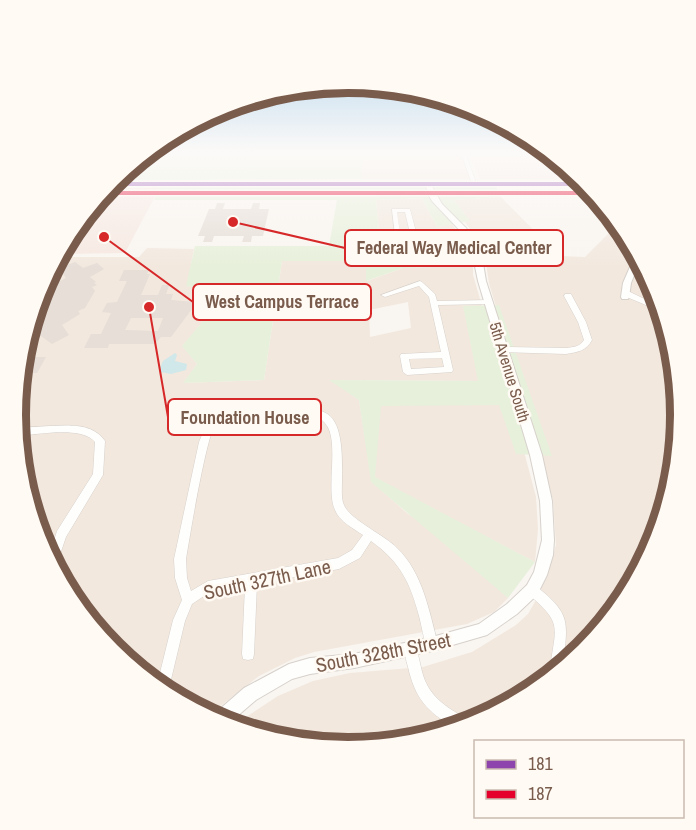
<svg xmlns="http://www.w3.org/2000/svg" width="696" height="830" viewBox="0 0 696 830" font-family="'Archivo Narrow',sans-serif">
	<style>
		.residential { fill: #f2e8de; fill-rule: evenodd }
		.commercial { fill: #f6e8e1 }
		.green { fill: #e7f0db }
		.water { fill: #d0e8ea }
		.building { fill: #e6ded7; fill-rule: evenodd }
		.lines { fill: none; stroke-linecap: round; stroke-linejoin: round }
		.minor-casing { stroke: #d7d1cb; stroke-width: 1 }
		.tertiary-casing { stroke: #d7d1cb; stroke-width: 2 }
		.primary-casing { stroke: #dad1cc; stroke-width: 1 }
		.minor { fill: #fefefd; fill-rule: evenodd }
		.tertiary { fill: #fefefd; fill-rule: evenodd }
		.primary { fill: #f3eee8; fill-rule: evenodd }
		.bus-1-casing { stroke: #fffaf3; stroke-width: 7 }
		.bus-2-casing { stroke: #fffaf3; stroke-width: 7 }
		.bus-1 { stroke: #8e44ad; stroke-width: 4 }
		.bus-2 { stroke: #e4002b; stroke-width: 4 }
		.labels { text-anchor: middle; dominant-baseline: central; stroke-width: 5; stroke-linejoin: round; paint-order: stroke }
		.street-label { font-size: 16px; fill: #7a5c4d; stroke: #fffaf3 }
		.near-street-label { font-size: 20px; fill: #7a5c4d; stroke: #fffaf3 }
		.rim { fill: none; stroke: #7a5c4d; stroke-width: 8 }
		.leader { fill: none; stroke: #d62828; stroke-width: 2 }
		.callout-dot { fill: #d62828; stroke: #fffaf3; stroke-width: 2 }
		.callout { fill: #fffaf3; stroke: #d62828; stroke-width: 2 }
		.callout-label { font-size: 18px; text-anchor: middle; font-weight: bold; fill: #7a5c4d }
	</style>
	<rect width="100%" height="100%" fill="#f9f5f0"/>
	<!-- residential -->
	<path class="residential" d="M361,152H542L547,155H461L469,179H361Z
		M501,197L559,256L585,257L615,227L656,288L681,415L656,543L583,651L475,723L348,748L234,725L278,696L313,681L350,673L423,667L472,652L516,625L528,614L536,600L548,573L556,545L553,500L489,283L485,256L476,237L465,222L469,220L453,200Z
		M422,198L437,227L452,224L464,240L473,258V275L482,306L464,307L479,381L331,380L359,400L372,482L408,514L449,536L508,598L494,612L467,624L314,652L295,658L259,676L209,715L112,650L40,542L15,415L40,287L60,257H139L147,248L194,249L187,286L212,291L208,315L183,346L197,364L184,383L264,380L282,261H366L367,281L403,268L432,267L431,252L381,253L376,200ZM408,302L411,328L370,337L369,310Z
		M510,399L536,497L538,529L535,562L373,478V402Z"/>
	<!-- commercial -->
	<path class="commercial" d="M469,155H547L583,180L480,179Z
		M160,187L125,253L63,254L107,188Z"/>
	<!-- green -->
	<path class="green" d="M154,152H361V179L112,180Z
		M160,187H496L501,197L454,200L470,221L437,227L422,198L376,200L381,253L431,252L433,267L403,268L366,281V261H282L264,380L183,383L197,364L182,346L208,315L212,291L186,286L195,246H329L337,200H154Z
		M499,305L552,456L516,454L499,405L381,406L375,477L535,562L508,598L371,482L359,400L329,380L478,381L463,306Z"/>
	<!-- water -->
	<path class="water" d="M175,353L177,355L175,361L187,364L186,370L171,374L161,372L160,368L163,361Z"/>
	<!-- building -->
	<path class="building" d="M217,203H225L223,209H251L253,203H260L259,209H269L263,236H252L251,242H242L244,236H214L212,242H203L205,236H198L209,209H215Z
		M75,262L83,268L97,263L104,269L90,277L96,282L94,283L97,285L92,287L95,291L85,308L78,311L80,314L62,325L69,335L52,344L41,336L30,341L33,327L37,324L34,320L38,298L40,296H52L45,289L66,278L59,268Z
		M124,270H149L147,274H150L141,295H158L162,285H169L166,294H173L171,300L194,302L192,309L171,337H161L155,344H109L108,348H84L91,334H101L111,313L102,312L107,303L117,302L127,281H119ZM131,318H163L158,331L125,330Z
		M31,357H46L37,373H23L26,361Z"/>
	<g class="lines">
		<defs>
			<path id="minor" d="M461,152H465L477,185L472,184Z
				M392,209H410L416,232L425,240H472L475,242L472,244L396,243ZM397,212H405L410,233L417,240H401Z
				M420,281L422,282L435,294L437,301L489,300L493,302L489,304L438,305L453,370L452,372L407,375L403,372L400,356L401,354L441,352L429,297L419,286L385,297L381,295ZM442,358L444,367L411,369L409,359Z
				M622,291H628L659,306L660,311L622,295Z
				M565,294H571L586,322L592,340C586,351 578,352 566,354L500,352L499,350L500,348L503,347L566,348C573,347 580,347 584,340L578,322L564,296Z
				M240,404C260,405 315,402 330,416C344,429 342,464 342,482C342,489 341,499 344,505C349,519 386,536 397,548C423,573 429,611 438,644L436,648L432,650L428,648C423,638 422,627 419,616C410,582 400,562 371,541L360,558L339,569L257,584L254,654L253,659L248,660L243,659L242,654L245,586L210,592L192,604L185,621L169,688L158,681L173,620L182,600L175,578L174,559L199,442L211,413L225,406ZM232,412L307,414C313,416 319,417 324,422C341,438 325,488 335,510C339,521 354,529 363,535L352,550L338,558L208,581L191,591L187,578L186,559C190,536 207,428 219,416C222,413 228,412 232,412Z
				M50,426C69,425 93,423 105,441L103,475L66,537L56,566L49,556L57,531L93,474L95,442C82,426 39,434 19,436L18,428Z
				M532,584L536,586C571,614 568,621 563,664L551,672L550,669C555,627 564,624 528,594L526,590L528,586Z
				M410,642L414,644C419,654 420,665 423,675C430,698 449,709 469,720L470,724L454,727C427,712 415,698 408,667C406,660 403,651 406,644Z"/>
			<path id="tertiary" d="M426,183H430L442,204L466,228L476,241L482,257L486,281L542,455L552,501L554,540L553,555L547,575L537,595L517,614L487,635L432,651L354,668L310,674L292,679L256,700L228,724L220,723L212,717L213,715L244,688L289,664L310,658L354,654L432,637L479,624L507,604L527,585L534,572L542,540L540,501L530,455L478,281L471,247L466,237L432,201L427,192Z
				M636,258L639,263L631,283L629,297L628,299H622L621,297L623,283L633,260Z"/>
			<path id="primary" d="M111,182H585L588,186H108Z"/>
		</defs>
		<!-- minor casing -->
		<use href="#minor" class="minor-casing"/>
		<!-- tertiary casing -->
		<use href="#tertiary" class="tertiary-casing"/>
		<!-- primary casing -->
		<use href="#primary" class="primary-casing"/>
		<!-- minor -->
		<use href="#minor" class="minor"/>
		<!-- tertiary -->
		<use href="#tertiary" class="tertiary"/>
		<!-- primary -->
		<use href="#primary" class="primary"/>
		<defs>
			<path id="bus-1" d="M110,184H587"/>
			<path id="bus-2" d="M109,193H587"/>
		</defs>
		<!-- bus-1 casing -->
		<use href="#bus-1" class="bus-1-casing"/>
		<!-- bus-2 casing -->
		<use href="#bus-2" class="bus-2-casing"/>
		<!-- bus-1 -->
		<use href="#bus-1" class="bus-1"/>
		<!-- bus-2 -->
		<use href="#bus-2" class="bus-2"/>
	</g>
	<!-- sky -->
	<linearGradient id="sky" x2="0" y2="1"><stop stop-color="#9ec9e9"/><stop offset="0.57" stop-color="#fcfaf8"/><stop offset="1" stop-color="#fcfaf8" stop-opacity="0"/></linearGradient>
	<rect width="696" height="268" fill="url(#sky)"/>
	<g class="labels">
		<!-- street labels -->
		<g class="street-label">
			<text transform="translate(510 372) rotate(73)">5th Avenue South</text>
		</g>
		<!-- near-street labels -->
		<g class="near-street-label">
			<text transform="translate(267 579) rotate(-12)">South 327th Lane</text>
			<text transform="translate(383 652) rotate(-11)">South 328th Street</text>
		</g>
	</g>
	<!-- crop -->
	<path d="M0 0H696V830H0ZM26 415a322 322 0 1 1 644 0a322 322 0 1 1-644 0Z" fill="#fffaf3" fill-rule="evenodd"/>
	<path class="rim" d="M26 415a322 322 0 1 1 644 0a322 322 0 1 1-644 0Z"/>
	<!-- callouts -->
	<path class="leader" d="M233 222L345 248M104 237L193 302M149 307L168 417"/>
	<g class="callout-dot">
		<circle cx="233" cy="222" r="6"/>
		<circle cx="104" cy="237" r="6"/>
		<circle cx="149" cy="307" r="6"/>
	</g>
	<g class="callout">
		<rect x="345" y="230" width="218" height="36" rx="6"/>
		<rect x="193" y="284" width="178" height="36" rx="6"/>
		<rect x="168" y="399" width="153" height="36" rx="6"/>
	</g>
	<g class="callout-label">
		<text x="454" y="254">Federal Way Medical Center</text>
		<text x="282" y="308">West Campus Terrace</text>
		<text x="245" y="424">Foundation House</text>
	</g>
	<!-- legend -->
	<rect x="474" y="740" width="210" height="78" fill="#fffaf3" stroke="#cabbb1" stroke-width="1.5"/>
	<rect x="486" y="760" width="30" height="9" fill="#8e44ad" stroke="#cabbb1" stroke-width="1.5"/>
	<text x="528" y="770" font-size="18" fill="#7a5c4d">181</text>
	<rect x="486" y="790" width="30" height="9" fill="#e4002b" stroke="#cabbb1" stroke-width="1.5"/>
	<text x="528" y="800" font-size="18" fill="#7a5c4d">187</text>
</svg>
